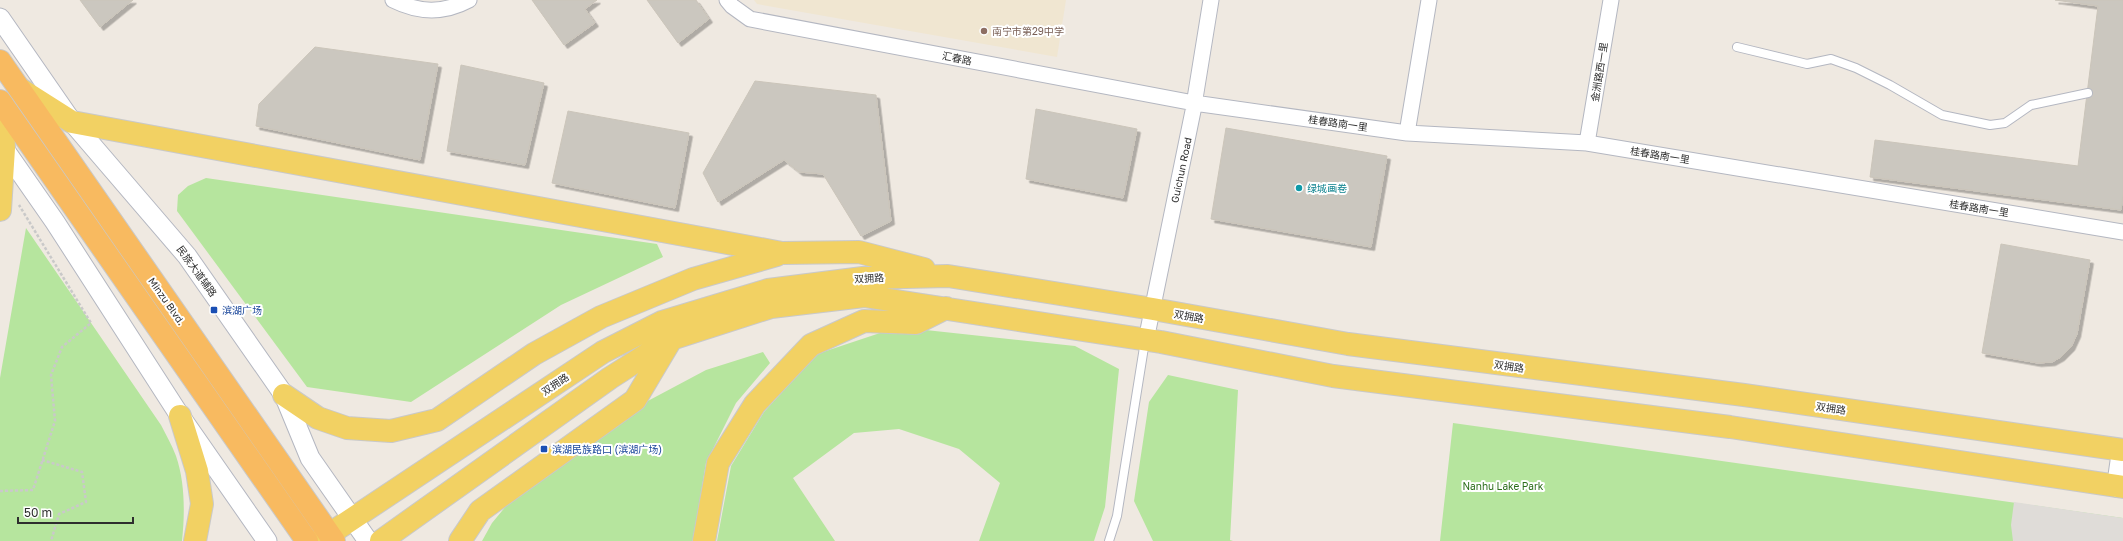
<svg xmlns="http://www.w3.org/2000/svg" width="2123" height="541" viewBox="0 0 2123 541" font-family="'Golos Text','Noto Sans SC',sans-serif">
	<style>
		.education { fill: #f0e6d1 }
		.green { fill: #b6e59e }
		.plaza { fill: #dfdcd8 }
		.building { fill: #cbc7bf; stroke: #cbc5ba; filter: url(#shadow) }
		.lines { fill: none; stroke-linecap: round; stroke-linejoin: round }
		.service-casing { stroke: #b4b7c1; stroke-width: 10 }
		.minor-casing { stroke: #b4b7c1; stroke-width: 17 }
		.tertiary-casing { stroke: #b4b7c1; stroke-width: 21 }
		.secondary-casing { stroke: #b4b7c1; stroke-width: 24 }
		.primary-casing { stroke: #c9c9c9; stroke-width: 24 }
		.trunk-casing { stroke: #c9c9c9; stroke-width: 24 }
		.path { stroke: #c9c9c9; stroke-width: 2.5; stroke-dasharray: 3 2; stroke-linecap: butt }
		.service { stroke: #fff; stroke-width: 8 }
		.minor { stroke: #fff; stroke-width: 15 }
		.tertiary { stroke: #fff; stroke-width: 19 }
		.secondary { stroke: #fff; stroke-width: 22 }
		.primary { stroke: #f2d163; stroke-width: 22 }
		.trunk { stroke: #f8ba60; stroke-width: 22 }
		.education-dot { fill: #8d6e63; stroke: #fff; stroke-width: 1.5 }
		.culture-dot { fill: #0f9aa8; stroke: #fff; stroke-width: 1.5 }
		.transit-dot { fill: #1a4fb4; stroke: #fff; stroke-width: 1.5 }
		.labels { text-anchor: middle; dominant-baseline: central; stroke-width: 4; stroke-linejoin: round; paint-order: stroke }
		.education-label { font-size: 10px; fill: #785e54; stroke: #fff; text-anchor: start }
		.street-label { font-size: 10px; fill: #2e2e2e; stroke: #fff }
		.culture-label { font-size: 10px; fill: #0d838f; stroke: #fff; text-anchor: start }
		.transit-label { font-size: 10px; fill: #164399; stroke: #fff; text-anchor: start }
		.park-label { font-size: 10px; fill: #2c6e1b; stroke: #fff }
	</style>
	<defs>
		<filter id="shadow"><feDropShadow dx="3.5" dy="3.5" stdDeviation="0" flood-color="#0004"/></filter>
	</defs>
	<rect width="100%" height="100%" fill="#efe9e1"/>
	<!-- education -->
	<path class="education" d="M754,0H1066L1057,57L757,4Z"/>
	<!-- green -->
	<path class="green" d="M206,178L657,244L663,257L561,305L411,402L307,387L177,211L178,195L188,186Z
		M26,228L161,425C166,435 172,445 176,456C185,482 185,513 182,541H0V378Z
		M898,327L1075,346L1119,369L1105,507L1094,541H979L1000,483L959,449L899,429L854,433L793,478L835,541H717L731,466L764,412L817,354Z
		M763,352L770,363L736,403L706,463L693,541H482L492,523L526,482L629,411L706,370Z
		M1168,375L1238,390L1230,540L1233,541H1153L1134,501L1149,402Z
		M1453,423L2123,518V541H1440Z"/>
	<!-- plaza -->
	<path class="plaza" d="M2014,502L2123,518V541H2013L2011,525Z"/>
	<!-- building -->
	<path class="building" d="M80,0H133L100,27Z
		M532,0H597L585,9L595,23L564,45Z
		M647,0H696L709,19L678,43Z
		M2055,0H2123V194L2121,210L1870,177L1875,140L2078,166L2098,6Z
		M315,47L438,64L420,160L256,126L259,104Z
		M461,65L544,83L525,165L447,151Z
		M755,81L876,95L891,221L861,236L823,174L799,172L784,160L718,202L703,173Z
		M1036,109L1137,129L1123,198L1026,179Z
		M568,111L689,133L675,208L552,183Z
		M1226,128L1387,156L1371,247L1211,219Z
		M2001,244L2090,260L2077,334L2071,347L2061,357L2052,362L2038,363L1982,353Z"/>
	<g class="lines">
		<defs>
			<path id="service" d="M1737,47L1807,64L1831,59L1856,68L1890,85L1942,115L1990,125L2005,123L2031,105L2088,93
				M1109,541L1117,516L1145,341"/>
			<path id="minor" d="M393,0C419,13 443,14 469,0
				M727,0L732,6L750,19L1194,103L1407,133L1587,143L2123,232
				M1407,133L1429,0
				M1587,143L1611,0
				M1146,340L1193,111L1211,0"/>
			<path id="tertiary" d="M0,18L72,122L187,256L284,395L310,458L368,541
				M0,143L55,222L180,416L267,541"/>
			<path id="secondary" d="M2118,486L2123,451"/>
			<path id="primary" d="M20,89L72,122L782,253L859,252L924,269
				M0,210L4,148L2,104
				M284,395L318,418L347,428L391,431L437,420L534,354L601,317L693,279L777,255
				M180,416L197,471L202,504L195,541
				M319,541L603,352L662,322L768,290L863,278L948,276L1153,309L1348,344L1744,395L2123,450
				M381,541L610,378L671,339L771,307L864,296L1161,342L1333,376L1730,427L2123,487
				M460,541L480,511L635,400L669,343
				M704,541L718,463L755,404L811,345L864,321L916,323L946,308"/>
			<path id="trunk" d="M0,61L334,541
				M0,101L307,541"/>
		</defs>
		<!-- service casing -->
		<use href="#service" class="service-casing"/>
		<!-- minor casing -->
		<use href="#minor" class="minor-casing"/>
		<!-- tertiary casing -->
		<use href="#tertiary" class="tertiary-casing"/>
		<!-- secondary casing -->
		<use href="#secondary" class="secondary-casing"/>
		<!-- primary casing -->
		<use href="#primary" class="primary-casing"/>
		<!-- trunk casing -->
		<use href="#trunk" class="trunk-casing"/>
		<!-- path -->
		<path class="path" d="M42,460L82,472L86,502L59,514L51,541
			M0,491L33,490L55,421L51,375L62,347L91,323L19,205"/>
		<!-- service -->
		<use href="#service" class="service"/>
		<!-- minor -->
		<use href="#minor" class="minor"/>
		<!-- tertiary -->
		<use href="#tertiary" class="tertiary"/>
		<!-- secondary -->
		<use href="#secondary" class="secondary"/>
		<!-- primary -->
		<use href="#primary" class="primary"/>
		<!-- trunk -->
		<use href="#trunk" class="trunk"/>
	</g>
	<!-- markers -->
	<circle class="education-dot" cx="984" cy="31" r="4"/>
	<circle class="culture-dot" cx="1299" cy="188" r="4"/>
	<g class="transit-dot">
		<rect x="210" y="306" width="8" height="8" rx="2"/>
		<rect x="540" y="445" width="8" height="8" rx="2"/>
	</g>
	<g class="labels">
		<!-- education labels -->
		<g class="education-label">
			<text x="992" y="31">南宁市第29中学</text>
		</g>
		<!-- street labels -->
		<g class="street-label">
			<text transform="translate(957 58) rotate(11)">汇春路</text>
			<text transform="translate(1599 72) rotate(-81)">金洲路西一里</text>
			<text transform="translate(1338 123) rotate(8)">桂春路南一里</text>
			<text transform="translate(1660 155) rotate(9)">桂春路南一里</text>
			<text transform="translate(1181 170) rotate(-78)">Guichun Road</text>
			<text transform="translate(1979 208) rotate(9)">桂春路南一里</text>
			<text transform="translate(197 271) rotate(54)">民族大道辅路</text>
			<text transform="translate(869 278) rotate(-3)">双拥路</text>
			<text transform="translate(167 301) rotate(55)">Minzu Blvd.</text>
			<text transform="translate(1189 316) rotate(10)">双拥路</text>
			<text transform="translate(1509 366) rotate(8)">双拥路</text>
			<text transform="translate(555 384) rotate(-34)">双拥路</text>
			<text transform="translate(1831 408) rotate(8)">双拥路</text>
		</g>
		<!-- culture labels -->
		<g class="culture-label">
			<text x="1307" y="188">绿城画卷</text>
		</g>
		<!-- transit labels -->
		<g class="transit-label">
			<text x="222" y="310">滨湖广场</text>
			<text x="552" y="449">滨湖民族路口 (滨湖广场)</text>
		</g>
		<!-- park labels -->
		<g class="park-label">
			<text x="1503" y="486">Nanhu Lake Park</text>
		</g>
	</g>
	<!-- scale -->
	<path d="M18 517v6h115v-6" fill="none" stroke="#2e2e2e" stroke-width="2"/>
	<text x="24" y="517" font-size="12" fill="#2e2e2e" stroke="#ffffff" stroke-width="3" paint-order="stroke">50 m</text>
</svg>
